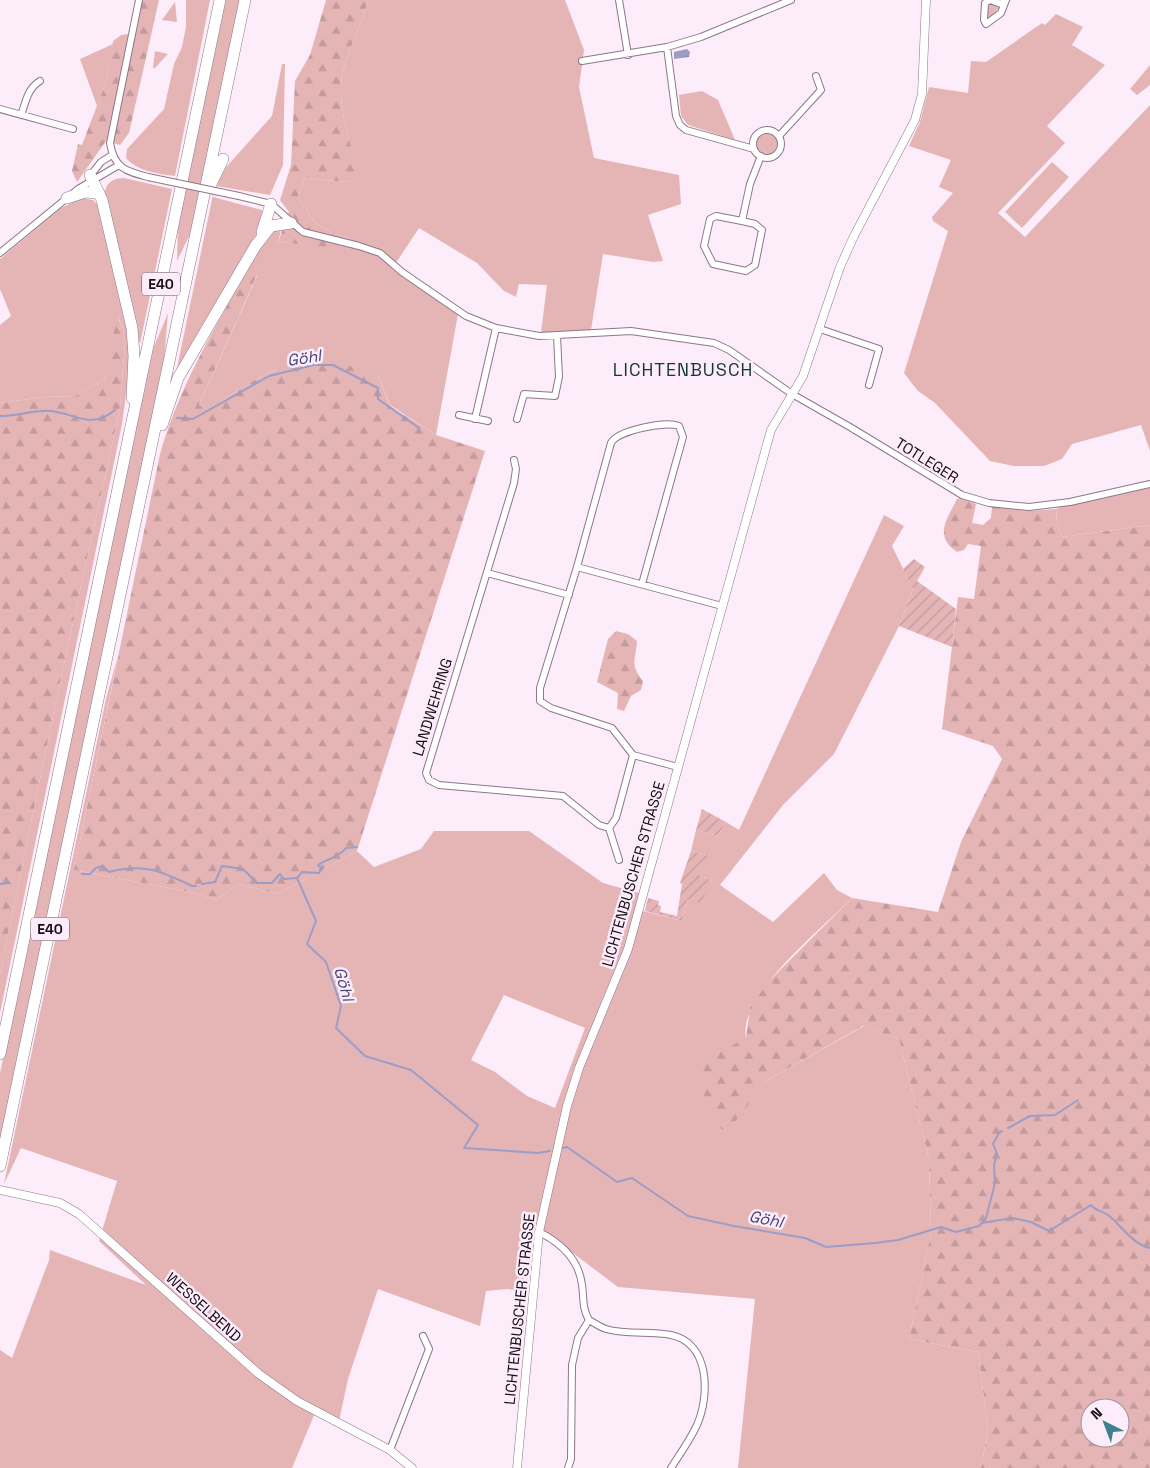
<svg xmlns="http://www.w3.org/2000/svg" width="1150" height="1468" viewBox="0 0 1150 1468" font-family="'Space Grotesk',sans-serif">
	<style>
		.green { fill: #e5b5b6; fill-rule: evenodd }
		.forest { fill: url(#forest-firs); fill-rule: evenodd }
		.garden { fill: url(#garden-furrows) }
		.water { fill: url(#water-ripples) }
		.lines { fill: none; stroke-linecap: round; stroke-linejoin: round }
		.stream { stroke: #9c9dc6; stroke-width: 2 }
		.minor-casing { stroke: #8e768b; stroke-width: 8 }
		.tertiary-casing { stroke: #8e768b; stroke-width: 9 }
		.motorway-casing { stroke: #8e768b; stroke-width: 12 }
		.minor { stroke: #fff; stroke-width: 6 }
		.tertiary { stroke: #fff; stroke-width: 8 }
		.motorway { stroke: #fff; stroke-width: 11 }
		.minor-bridge-casing { stroke: #8e768b; stroke-width: 8; stroke-linecap: butt }
		.minor-bridge { stroke: #fff; stroke-width: 6 }
		.labels { text-anchor: middle; dominant-baseline: central; stroke-width: 5; stroke-linejoin: round; paint-order: stroke }
		.shield { fill: #fdecfa; stroke: #5b4f59; stroke-width: 1 }
		.shield-label { font-size: 14px; font-weight: bold; fill: #150c14 }
		.street-label { font-size: 15px; fill: #150c14; stroke: #fdecfa }
		.water-label { font-size: 16px; font-style: italic; fill: #45437a; stroke: #fdecfa }
		.quarter-label { font-size: 18px; letter-spacing: 1px; fill: #14353b; stroke: #fdecfa }
	</style>
	<defs>
		<pattern id="forest-firs" width="22" height="20" patternUnits="userSpaceOnUse" patternTransform="scale(1.25)"><rect width="22" height="20" fill="#e5b5b6"/><path d="M5 1l3.5 6h-7zM16 11l3.5 6h-7z" fill="#c49a9c"/></pattern>
		<pattern id="garden-furrows" width="10" height="10" patternUnits="userSpaceOnUse" patternTransform="scale(1.25)"><rect width="10" height="10" fill="#e5b5b6"/><path d="M-1 1l2-2M0 10L10 0M9 11l2-2" fill="none" stroke="#c49a9c"/></pattern>
		<pattern id="water-ripples" width="26" height="14" patternUnits="userSpaceOnUse" patternTransform="scale(1.25)"><rect width="26" height="14" fill="#9c9dc6"/><path d="M2 4q2-2 4 0t4 0M15 11q2-2 4 0t4 0" fill="none" stroke="#7e7ea0"/></pattern>
	</defs>
	<rect width="100%" height="100%" fill="#fdecfa"/>
	<!-- green -->
	<path class="green" d="M186,0H210L175,176C158,174 137,171 126,158L127,149L164,109L174,64L182,47L186,27Z
		M226,0H241L190,234L177,261L178,224Z
		M368,0H565L584,50L579,87L594,158L679,175L681,204L648,215L663,261L653,262L603,254L591,330L541,333L547,285L519,284L516,297L504,291L477,263L419,228L392,269L458,314L436,435L390,405L377,373L277,369L247,384L209,410L199,405L257,276L246,273L267,235L282,227L278,242L351,249L349,238C316,228 315,225 298,196L305,178L347,182L360,177C351,146 334,100 344,68C350,45 362,25 368,0Z
		M175,2L177,22L162,20Z
		M991,3L999,8L990,19L987,17L988,6Z
		M1056,14L1083,27L1072,45L1105,65L1047,126L1065,143L998,213L1025,237L1150,105V451L1141,425L1072,444L1062,459L1044,466H1014L990,461L935,403L918,391L904,373L948,231L933,221L932,217L953,193L939,187L951,160L909,146L920,122L929,87L968,93L971,61L986,62L1042,23L1045,25Z
		M113,44L106,82L97,106L80,59Z
		M155,51L168,54L154,69L153,67Z
		M282,64H285L283,165L270,195L216,186L213,197L262,210L264,214L261,226L177,368L215,185L220,174L272,116Z
		M1150,65V85L1137,95L1130,89Z
		M702,91L718,100L735,140L688,125L681,116L679,95Z
		M757 144a10 10 0 1 1 20 0a10 10 0 1 1-20 0Z
		M1052,162L1069,177L1022,228L1005,212Z
		M124,178L172,189L140,344L105,203C104,188 106,179 124,178Z
		M82,198L93,200L98,205L128,335L129,373L122,424L0,1013V973L60,682L120,408L125,342L123,328L118,317L104,379L75,396L44,397L0,403V325L11,316L0,289V259L61,208Z
		M168,313L164,362L0,1148V1073L153,349Z
		M1150,486V525L1062,537L1057,522L1056,509L1070,503Z
		M884,515L904,526L892,546L913,589L899,626L834,754L783,805L720,885L773,922L824,873L837,890L852,898C820,930 760,978 747,1020C741,1041 754,1069 759,1088L766,1081L864,1026L899,1039L929,1159L931,1232L909,1339L978,1352L988,1429L981,1468H738L755,1299L618,1287L529,1220L523,1291L507,1289L486,1291L480,1326L378,1289L348,1379L338,1426L315,1413L292,1468H0V1350L12,1358L49,1260L50,1250L146,1285L99,1241L117,1181L21,1148L4,1184L106,699L118,656L74,870L195,893L216,900L238,884L278,894L357,851L374,867L421,849L434,831H529L603,883L639,893L635,909L682,921L688,899L713,881L699,875L710,856L691,851L696,830L718,836L726,822L739,830ZM504,995L585,1028L555,1108L527,1096L495,1072L471,1060Z"/>
	<!-- forest -->
	<path class="forest" d="M142,0H159L129,133L120,145L106,141L77,182L72,171L78,144L82,145L106,82L113,41L121,35L136,33Z
		M326,0H368C362,25 350,45 344,68C334,101 351,146 361,177L347,182L305,178L298,196C315,225 316,228 349,238L351,250L278,242L289,212L280,200L291,165L295,81L310,55Z
		M246,273L257,275L199,405L209,410L247,384L277,369L322,359L377,373L390,406L436,435L485,451L357,851L278,894L238,884L216,900L195,893L74,870L160,454C179,388 212,332 246,273Z
		M117,316L123,328L125,342L120,408L60,682L0,973V403L44,397L75,396L104,379Z
		M962,498L976,504L972,523L983,525L991,518L992,506L1028,511L1056,509L1057,522L1062,537L1150,525V1468H981L988,1429L978,1352L909,1339L931,1232L929,1159L899,1039L863,1026L766,1081L734,1123L729,1129L723,1130L717,1126L692,1067L746,1038L750,1008L767,983L852,898L938,912L961,842L1002,759L993,746L942,729L958,597L974,599L981,546L968,544L964,550L957,552C934,536 946,521 957,499ZM1090,1408H1120V1438H1090Z
		M616,631L628,634L637,641C636,660 629,663 643,681L641,690L631,696L624,711L617,709L618,693L597,682L608,639Z"/>
	<!-- garden -->
	<path class="garden" d="M914,559L925,567L917,581L956,609L952,647L899,626L913,589L903,569Z
		M702,809L726,822L718,836L696,830Z
		M691,851L711,856L699,875L713,881L700,903L688,899L682,921L645,911L648,898L659,901L658,905L661,906L660,912L677,916L682,884L680,883Z"/>
	<!-- water -->
	<path class="water" d="M687,49L690,52L689,57L674,59V52Z"/>
	<g class="lines">
		<!-- stream -->
		<path class="stream" d="M0,416C17,417 35,409 51,411C77,414 91,430 115,410
			M177,418L193,419L269,376L314,365H333L378,388V399L419,428
			M82,874H90L96,868L103,866L109,872C144,863 161,871 192,886H196
			M297,878L302,872L319,873L322,869L318,865C328,858 338,858 346,848L357,847
			M0,884L10,883
			M202,884L215,882L222,866L243,869L257,883H272L280,874L284,879L297,878L316,921L307,944L326,962L341,1006L336,1028L365,1056L411,1070L478,1125L464,1148L538,1153L550,1151
			M1008,1128L1030,1116L1055,1115L1078,1100
			M563,1148L567,1147L617,1182L632,1178L688,1216L734,1226L805,1238L826,1247L875,1243L898,1240L941,1227L956,1232L979,1226L986,1218L995,1183L994,1165L997,1154L993,1144L999,1133L1002,1131
			M982,1223L1012,1218L1031,1222L1049,1231L1091,1205C1096,1211 1103,1211 1108,1215C1122,1226 1132,1244 1150,1248"/>
		<defs>
			<path id="minor" d="M139,0L110,143C114,168 125,171 148,177
				M619,0L628,55
				M990,0L985,3L984,20L986,24L1001,13L1006,0
				M990,0L1001,4L1006,0
				M667,47L676,116L680,125L686,130L754,149
				M582,61L667,47L701,37L791,0
				M0,109L73,129
				M21,115C26,102 27,89 40,81
				M753 144a14 14 0 1 1 28 0a14 14 0 1 1-28 0Z
				M779,136L821,90L816,76
				M90,176L101,162L112,155
				M239,196L271,204L303,232L359,246L380,253L402,272L466,316L496,328L539,336L631,331L714,343L729,350L792,394L850,427L962,495L989,503L1029,507L1070,502L1150,484
				M742,221L755,224L762,230L755,265L746,271L713,264L704,246L710,219L716,216L742,221L750,184L761,156
				M0,253L78,189L119,165
				M820,329L879,349L869,385
				M459,415L488,421
				M475,419L496,328
				M517,419L524,394L555,396L559,377L557,336
				M514,460L516,469L514,483L426,773L429,780L439,785L563,796L599,825L609,828
				M577,567L722,606
				M487,573L569,595
				M642,584L683,437L679,426C666,421 618,430 611,443L577,567L540,688V701L551,708L612,728L633,755L678,767
				M619,860L609,828L616,818L633,755
				M539,1232C561,1243 579,1260 582,1285C584,1299 582,1308 589,1320L578,1338L572,1365L571,1459L568,1468
				M589,1320C594,1323 600,1327 606,1329C626,1335 650,1331 671,1335C710,1343 710,1395 697,1425C690,1440 680,1454 671,1468
				M390,1450L429,1349L423,1336"/>
			<path id="tertiary" d="M0,1190L60,1203L79,1214L259,1374L297,1401L390,1450L412,1468
				M517,1468L539,1232L567,1106L579,1068L628,949L771,430L803,376L840,267L854,236L915,120L922,94L926,0"/>
			<path id="motorway" d="M90,175L102,200L132,328L134,356L132,398
				M211,184L223,159
				M67,198L85,192L99,193
				M262,232L271,204
				M162,425L178,378L256,245L271,226L291,223
				M0,1054L220,0
				M0,1166L245,0"/>
		</defs>
		<!-- minor casing -->
		<use href="#minor" class="minor-casing"/>
		<!-- tertiary casing -->
		<use href="#tertiary" class="tertiary-casing"/>
		<!-- motorway casing -->
		<use href="#motorway" class="motorway-casing"/>
		<!-- minor -->
		<use href="#minor" class="minor"/>
		<!-- tertiary -->
		<use href="#tertiary" class="tertiary"/>
		<!-- motorway -->
		<use href="#motorway" class="motorway"/>
		<defs>
			<path id="minor-bridge" d="M148,177L239,196"/>
		</defs>
		<!-- minor-bridge casing -->
		<use href="#minor-bridge" class="minor-bridge-casing"/>
		<!-- minor-bridge -->
		<use href="#minor-bridge" class="minor-bridge"/>
	</g>
	<g class="labels">
		<!-- shield labels -->
		<g class="shield">
			<rect x="142" y="272.5" width="38" height="23" rx="4"/>
			<rect x="31" y="917.5" width="38" height="23" rx="4"/>
		</g>
		<g class="shield-label">
			<text x="161" y="284">E40</text>
			<text x="50" y="929">E40</text>
		</g>
		<!-- street labels -->
		<g class="street-label">
			<text transform="translate(927 460) rotate(32)">TOTLEGER</text>
			<text transform="translate(432 707) rotate(-73)">LANDWEHRING</text>
			<text transform="translate(633 874) rotate(-74)">LICHTENBUSCHER STRASSE</text>
			<text transform="translate(204 1307) rotate(42)">WESSELBEND</text>
			<text transform="translate(519 1309) rotate(-84)">LICHTENBUSCHER STRASSE</text>
		</g>
		<!-- water labels -->
		<g class="water-label">
			<text transform="translate(304 358) rotate(-9)">Göhl</text>
			<text transform="translate(344 984) rotate(74)">Göhl</text>
			<text transform="translate(766 1219) rotate(11)">Göhl</text>
		</g>
		<!-- quarter labels -->
		<g class="quarter-label">
			<text x="683" y="369">LICHTENBUSCH</text>
		</g>
	</g>
	<!-- north arrow -->
	<g transform="translate(1105 1423) rotate(318)"><circle r="24" fill="#fdecfa" stroke="#a0929e"/>
	<path d="M0-4L9 19L0 12L-9 19Z" fill="#3c818e"/>
	<text y="-8" font-size="14" font-weight="bold" text-anchor="middle" fill="#150c14">N</text>
	</g>
</svg>
